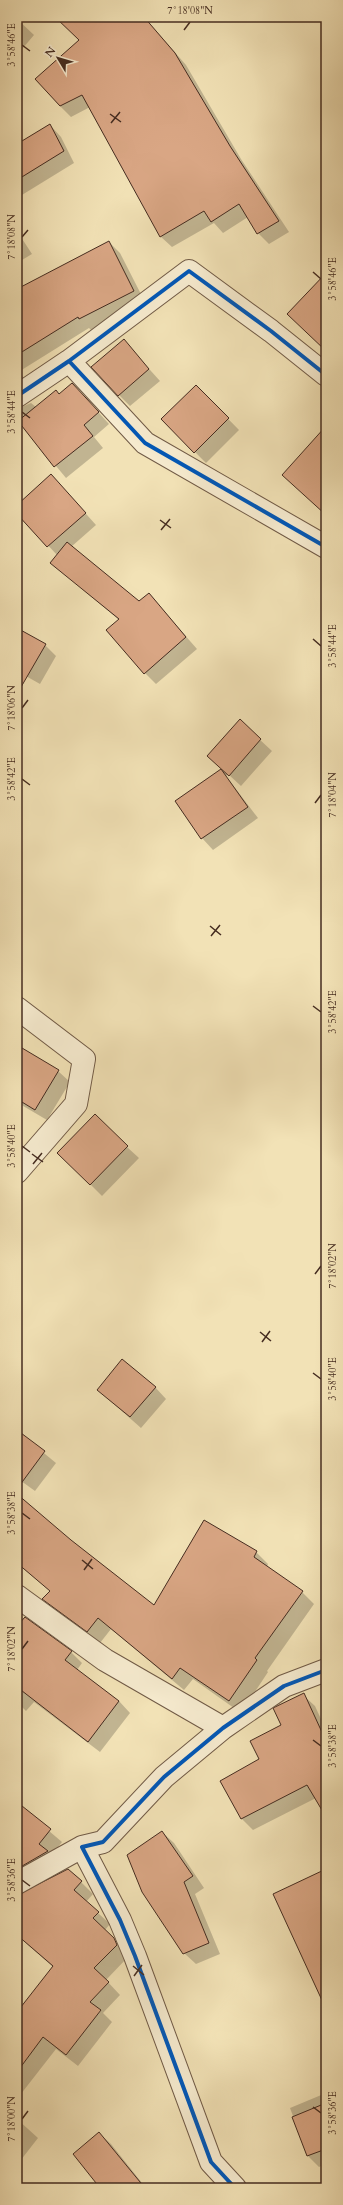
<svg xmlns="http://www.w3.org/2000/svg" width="343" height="2205" viewBox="0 0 343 2205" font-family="Cardo,serif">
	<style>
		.shadow { fill: #0003 }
		.building { fill: #d9a684; stroke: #452c20 }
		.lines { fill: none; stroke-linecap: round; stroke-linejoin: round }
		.minor-casing { stroke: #705a46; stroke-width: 24 }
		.minor { stroke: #f7ecd0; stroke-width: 22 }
		.cycleway-casing { stroke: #f7ecd0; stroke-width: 6 }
		.cycleway { stroke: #0057b8; stroke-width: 4 }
		.ticks { fill: none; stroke: #452c20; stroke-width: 1.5 }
		.neatline { fill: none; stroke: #452c20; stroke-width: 1.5 }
		.ticks-label { font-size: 10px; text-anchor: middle; fill: #452c20 }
	</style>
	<rect width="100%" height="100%" fill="#f2e2b6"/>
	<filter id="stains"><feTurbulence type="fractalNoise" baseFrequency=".005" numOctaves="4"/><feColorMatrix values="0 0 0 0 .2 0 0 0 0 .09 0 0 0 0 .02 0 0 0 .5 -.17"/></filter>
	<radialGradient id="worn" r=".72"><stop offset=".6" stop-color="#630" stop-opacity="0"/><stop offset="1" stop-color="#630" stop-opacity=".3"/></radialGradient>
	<!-- shadow -->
	<path class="shadow" d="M114,17H144L186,65L241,159L289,232L269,244L258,233L248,217L223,233L214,223L172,247L160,236L90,107L71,117L60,106Z
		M17,19L34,35L17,55Z
		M50,125L61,137L74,163L17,198V145Z
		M17,231L32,254L17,263Z
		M109,242L120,253L145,302L91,330L89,328L20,371L30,391L17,402V290Z
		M124,341L160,381L130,406L119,395Z
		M196,386L239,430L206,463L162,419Z
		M59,395H83L109,424L94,437L103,448L66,478L17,419V409L31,403L36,407Z
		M326,444V515L283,475Z
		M62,487L96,525L71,547L139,603L149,594L197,649L156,684L145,673L119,620L51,562L57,555L17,512V506Z
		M17,629L45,645L56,656L40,684L17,671Z
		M240,721L272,751L241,786L228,774L226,776L258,818L213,850L202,838L176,802L222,770Z
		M17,1046L58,1071L70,1082L47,1120L18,1103L17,1105Z
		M127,1147L139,1158L102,1196L70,1164Z
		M155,1387L166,1399L141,1428L98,1390Z
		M17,1431L56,1463L35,1491L17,1478Z
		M326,1478V1495L322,1490Z
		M17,1500L154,1607L204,1521L256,1552L268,1564L267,1567L302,1592L314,1604L267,1671L268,1672L241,1713L193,1679L184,1690L111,1629L100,1643L56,1611L44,1599L51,1592L17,1563Z
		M326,1507V1519L323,1516Z
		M17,1628L71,1652L82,1663L77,1670L119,1701L130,1713L100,1752L34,1702L26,1711L17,1702Z
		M303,1695L315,1706L326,1730V1815L316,1798L253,1830L242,1819L221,1781L260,1760Z
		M22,1808L62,1842L51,1856L17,1875V1814Z
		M162,1832L174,1843L204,1888L195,1894L220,1954L196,1964L184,1953Z
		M81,1882L93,1894L86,1902L110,1924L105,1930L126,1951L128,1957L106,1980L120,1995L103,2013L112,2022L78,2066L56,2049L17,2099V2013L53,1967L28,1945L17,1932Z
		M326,2093V2164L319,2167L308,2156L290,2108Z
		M17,2119L38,2138L17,2165Z
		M99,2133L111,2144L146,2188H101Z"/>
	<!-- building -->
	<path class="building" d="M55,17H144L175,53L230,146L279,221L257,234L239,204L211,222L204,211L160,237L82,95L60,106L35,79L79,40Z
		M50,124L64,151L17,180V144Z
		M109,241L134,291L79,319L78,317L17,355V289Z
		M326,273V351L287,314Z
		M124,339L149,369L118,396L91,367Z
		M72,383L99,412L84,425L93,436L54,467L18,421L56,390L59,394Z
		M196,385L229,418L194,453L161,419Z
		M326,426V515L282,475Z
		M51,474L86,513L47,547L17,514V505Z
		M67,542L139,601L149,593L186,637L144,674L106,630L119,619L50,563Z
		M17,628L46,644L17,694Z
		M240,719L261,739L229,776L207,756Z
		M221,769L248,807L201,839L175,801Z
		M17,1045L59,1070L35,1110L17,1099Z
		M95,1114L128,1146L90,1185L57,1153Z
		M122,1359L156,1387L130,1417L97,1390Z
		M17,1430L45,1451L17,1489Z
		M17,1494L71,1540L154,1605L204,1520L257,1551L254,1557L303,1591L255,1658L257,1660L229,1701L180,1668L172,1679L98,1618L87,1632L42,1599L50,1591L17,1563Z
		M25,1617L72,1651L65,1660L119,1701L88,1742L17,1687V1626Z
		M304,1693L326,1741V1817L307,1785L241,1819L220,1781L259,1759L250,1741L281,1725L273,1708Z
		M17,1802L51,1829L39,1844L48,1851L17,1869Z
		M162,1831L193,1876L184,1882L209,1943L183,1954L142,1892L127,1855Z
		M68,1869L82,1881L74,1890L99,1912L93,1918L114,1938L117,1945L94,1968L109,1982L90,2002L101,2010L66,2055L43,2037L17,2072V2012L53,1966L17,1935V1895Z
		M326,1869V2009L273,1894Z
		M326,2103V2149L307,2156L292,2117Z
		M99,2132L145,2188H100L73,2154Z"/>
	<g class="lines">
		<defs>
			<path id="minor" d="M69,361L189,271L271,331L326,375
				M17,396L69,361L145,443L326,547
				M17,1008L84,1059L76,1104L17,1172
				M17,1596L105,1660L223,1728
				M17,1883L82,1847
				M235,2188L211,2162L135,1956L120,1920L82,1847L103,1842L164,1777L223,1728L284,1686L326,1670"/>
		</defs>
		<!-- minor casing -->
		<use href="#minor" class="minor-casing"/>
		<!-- minor -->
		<use href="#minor" class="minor"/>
		<defs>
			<path id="cycleway" d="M69,361L189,271L271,331L326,375
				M17,396L69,361L145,443L326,547
				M235,2188L211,2162L135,1956L120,1920L82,1847L103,1842L164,1777L223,1728L284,1686L326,1670"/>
		</defs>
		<!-- cycleway casing -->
		<use href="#cycleway" class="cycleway-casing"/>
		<!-- cycleway -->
		<use href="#cycleway" class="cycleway"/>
	</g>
	<!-- ticks -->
	<path class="ticks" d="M184,30L190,22M22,45L30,51M110,114L121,122M111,123L120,112M22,237L28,230M313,272L321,279M22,412L30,418M160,520L171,528M161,530L170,519M313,639L321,646M22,708L28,700M22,779L30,785M315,803L321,795M210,926L221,935M211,936L220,925M313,1006L321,1012M22,1146L30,1152M32,1154L43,1162M33,1164L42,1153M315,1274L321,1266M260,1332L271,1341M262,1342L270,1331M313,1373L321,1379M22,1513L30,1519M82,1560L93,1569M84,1570L92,1559M22,1649L28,1641M313,1740L321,1746M22,1880L30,1886M133,1966L144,1975M134,1976L142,1965M313,2107L321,2113M22,2119L28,2111"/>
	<!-- margin -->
	<rect width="343" height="2205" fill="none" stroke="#f2e2b6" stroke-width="44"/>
	<!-- north arrow -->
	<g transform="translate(58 58) rotate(308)" stroke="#f7ecd0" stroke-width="3" paint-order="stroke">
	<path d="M0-3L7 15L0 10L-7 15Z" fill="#452c20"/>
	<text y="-6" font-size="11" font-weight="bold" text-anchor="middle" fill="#452c20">N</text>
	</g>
	<rect x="22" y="22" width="299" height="2161" class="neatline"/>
	<g class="ticks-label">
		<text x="190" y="14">7°18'08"N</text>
		<text transform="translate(11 45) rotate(-90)" y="4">3°58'46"E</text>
		<text transform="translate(11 237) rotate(-90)" y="4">7°18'08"N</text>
		<text transform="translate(332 279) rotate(-90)" y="4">3°58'46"E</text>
		<text transform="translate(11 412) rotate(-90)" y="4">3°58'44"E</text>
		<text transform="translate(332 646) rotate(-90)" y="4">3°58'44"E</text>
		<text transform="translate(11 708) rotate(-90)" y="4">7°18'06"N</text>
		<text transform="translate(11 779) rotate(-90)" y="4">3°58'42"E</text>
		<text transform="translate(332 795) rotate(-90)" y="4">7°18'04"N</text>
		<text transform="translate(332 1012) rotate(-90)" y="4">3°58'42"E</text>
		<text transform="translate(11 1146) rotate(-90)" y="4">3°58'40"E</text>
		<text transform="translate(332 1266) rotate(-90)" y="4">7°18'02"N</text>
		<text transform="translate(332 1379) rotate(-90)" y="4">3°58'40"E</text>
		<text transform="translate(11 1513) rotate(-90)" y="4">3°58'38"E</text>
		<text transform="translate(11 1649) rotate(-90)" y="4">7°18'02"N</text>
		<text transform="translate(332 1746) rotate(-90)" y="4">3°58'38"E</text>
		<text transform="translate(11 1880) rotate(-90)" y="4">3°58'36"E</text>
		<text transform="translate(332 2113) rotate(-90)" y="4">3°58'36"E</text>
		<text transform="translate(11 2119) rotate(-90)" y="4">7°18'00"N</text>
	</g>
	<rect width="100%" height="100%" filter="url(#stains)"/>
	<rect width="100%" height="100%" fill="url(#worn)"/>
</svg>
